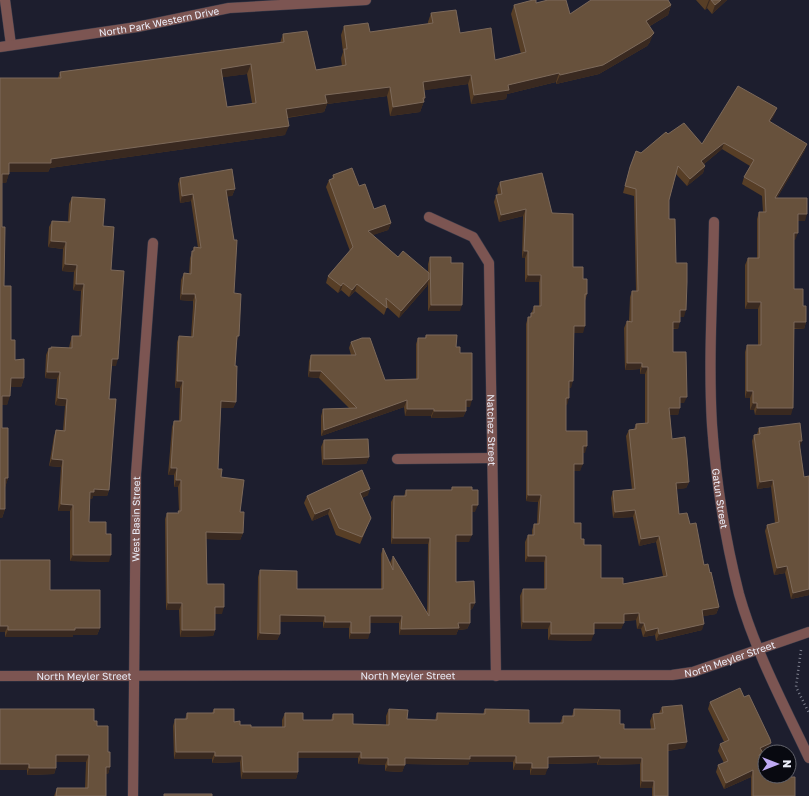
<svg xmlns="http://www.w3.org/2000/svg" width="809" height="796" viewBox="0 0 809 796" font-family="'Golos Text',sans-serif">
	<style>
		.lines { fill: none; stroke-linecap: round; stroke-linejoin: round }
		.minor-casing { stroke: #3a3b4a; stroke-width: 11 }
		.tertiary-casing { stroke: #3a3b4a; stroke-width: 11 }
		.path { stroke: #7e808e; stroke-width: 2.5; stroke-dasharray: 1 3; stroke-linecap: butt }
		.minor { stroke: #7c5552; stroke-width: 10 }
		.tertiary { stroke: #7c5552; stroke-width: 10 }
		.wall { fill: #573e26; fill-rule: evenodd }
		.shaded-wall { fill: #392920 }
		.building { fill: #67513c; stroke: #7c695a; fill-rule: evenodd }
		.labels { text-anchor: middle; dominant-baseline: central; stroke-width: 3.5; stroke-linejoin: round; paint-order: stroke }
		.street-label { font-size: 10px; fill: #ebedf8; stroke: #080910 }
	</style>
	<rect width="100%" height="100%" fill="#1d1e2e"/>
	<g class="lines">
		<defs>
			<g id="minor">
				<path d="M5,0L11,45"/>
				<path id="s1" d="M429,217L473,237L489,263L496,676"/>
				<path id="s2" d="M714,222C713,289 708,358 712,425C716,482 725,539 739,594C755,651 784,705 809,758"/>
				<path d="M397,459L492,458"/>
				<path id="s3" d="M133,796L136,474L153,243"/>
			</g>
			<g id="tertiary">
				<path id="s4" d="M0,47L137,27L229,8L366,0"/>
				<path id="s5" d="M0,676L672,675L693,672L809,632"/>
			</g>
		</defs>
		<!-- minor casing -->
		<use href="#minor" class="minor-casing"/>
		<!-- tertiary casing -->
		<use href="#tertiary" class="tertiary-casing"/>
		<!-- path -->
		<path class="path" d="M801,650L796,687L809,713"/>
		<!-- minor -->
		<use href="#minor" class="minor"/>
		<!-- tertiary -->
		<use href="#tertiary" class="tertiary"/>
	</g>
	<!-- wall -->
	<path class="wall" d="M696,0H727L712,14L707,8L705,10Z
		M536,3L570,14L671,5L668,15L650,26V42L647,46L599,74L556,84V82L507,94L506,99L471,104L468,84L424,90L425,98L420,112L390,116L387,96L327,104L324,112L287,118L285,135L50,168L48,172H9L6,183H2V227L4,286L11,340L15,360L24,378L21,387H11L7,405H2V428L8,478L5,487V509L2,518H0V78H58L60,72L280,43L283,34L316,70L342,66L341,58L343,52L341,35L344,26L370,32L428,24V22L431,13L460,33L495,60L521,54L511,14L514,5ZM247,74L252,103L227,107L222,77Z
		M777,108L774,115L770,122L805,150L777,198L805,221H798L795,240H794V289L803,306L806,322L804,329H794L791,415H755L754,410H750V398H745V352L747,345H758V309H745V265L748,258H757V219L759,212H763L762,196L742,184L744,177L750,166L722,149L704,164L705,166L703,173L687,186L676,174L669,200V219L684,317H680L678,329H673V352L684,403H680L678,415H670L672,439L689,482L686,488L676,489L679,514L690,524L704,565L710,573L719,607L716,614L703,616L702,630L656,641L655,635L643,637L641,629H637L636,620L624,621L621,629H594L591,641L548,640V629H521L520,596L523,589H544V562H525V542L528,535H532V530L534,524H537L538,502L526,501V324L528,317H530L534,306H539V282H525V258H522L523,216L499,222L494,202L496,195H498L497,189L500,182L552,213L573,267L583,279L587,294L585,301L583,333H574L571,388H569L567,405H566V431L585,453H583L580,471H574V523L581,539L601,578L623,584L663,576L656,542L639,546L633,517L613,518L611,498L613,491L632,490L626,436L629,430L634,429L636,424L645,423V374H640V369L625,370L624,328L627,321H629L630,297L632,291H636L634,196L623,193L628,174L636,151L641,153L668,134L702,144Z
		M333,175L359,186L374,209L391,223L388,230L372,235L398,257L428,272V264L430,257L451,263L460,311H428V282L427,286L399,318L387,307L384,315L355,291L349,297L341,290L338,293L326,283L328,276L350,251L326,187L329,180L332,179Z
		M180,178L235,189L232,196H227L234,293L236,343L235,366L236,402L233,408H221L218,469L221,477L240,512L243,533L240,540L206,539L207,584L222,614H215V630L213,636L180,637L179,610H166L165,519L167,513H178L179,511L178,487H174V475H168L172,427L174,421H179L180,388H175L177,342L179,336L191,337L193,307V301L180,300L181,280L184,273L189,274L190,258L194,247L198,248L191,201L180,203L178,184Z
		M72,197L103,226L111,270L116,366H111L109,399V490L107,496H93L92,499H90L89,522L106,534L109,562L70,561V511H58L61,467L49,466L54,436L56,430H63L65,406L55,405L57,379L45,378L46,355L49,348L50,349L51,347L69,348L70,343L72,336H79L81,291L73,290L74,272L62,271L63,249L48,247L49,227L52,221L68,222L69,204Z
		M426,335L456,347L460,353L470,407H466V411L463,417L431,418V416H405L404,407L321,436V416L323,409L349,408L319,378L308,377L309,361L311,355H351L349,348L351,342L385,380L416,379V344L418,338H425Z
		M759,428L800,448L804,477L809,476V595L791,599L785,573L774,575L765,531L767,525L775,523L771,487L757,489L752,441L754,435L757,434Z
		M324,440L369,457L366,464L322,465L321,447Z
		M452,487L472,490L475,512H472L469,542H456V582L475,603L472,609L470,610V623L467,629L458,630L456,635H399V623H370L368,639H349V628H323V622H280V634L277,640H257L258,577L260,570L297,589H381V554L383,548L390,565V563L393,556L427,613L428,544H391V502L394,496H404L406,490H451Z
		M368,495L362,498L368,525L360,544L336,535L328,514L312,521L304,503L307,496Z
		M0,560L50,590L100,628L97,635H73V637H5V632H0Z
		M710,702L768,750L762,753H763L761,758L770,777L795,796H751V777L724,789L716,772L718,765L724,763L718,751L720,744L724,742L708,709Z
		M662,707L685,748L668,751V796H652V788H640V764L597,765V763L548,764L545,775H530V770H513V762H469L468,765L405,764L402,772L385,771V765L358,764V758H298V772L296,779H241L240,762L212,763V759H174L173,726L175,719H185L187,713H212L214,709L240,725L251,727H282V720L285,713L303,720H331L333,714L353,724L386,725V716L389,709L407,719L435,720L437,713L483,714L485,709L529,723H560L563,716H572L574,709L620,724L624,729H651L650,721L653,714L659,713Z
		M94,721L97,726L108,752L110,767L108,774H106V796H54L57,788H85L86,762H56V768L54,774L27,775V770H0Z"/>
	<!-- shaded-wall -->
	<path class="shaded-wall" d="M709,0H710L707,8L705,10Z
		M721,0H727L712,14L715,5Z
		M671,5L668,15L643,30L646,21Z
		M654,33L650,42L647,46L599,74L556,84L560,75Z
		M251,64L247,74L218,78L221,69Z
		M559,73L556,82L507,94L506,99L471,104L474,95L508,85Z
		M471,75L468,84L420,91L423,82Z
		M390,87L387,96L327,104L324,112L283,118L286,109L325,95Z
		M423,98H425L420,112L390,116L393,107Z
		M777,108L774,115L767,128L769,121Z
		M289,126L285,135L50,168L48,172H6L9,163L51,159Z
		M724,143L722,149L699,168L701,161Z
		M807,144L805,150L773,205L775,198Z
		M705,166L703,173L687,186L690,179Z
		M2,174H9L6,183H0Z
		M235,189L232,196L224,197L226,190Z
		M193,194L191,201L180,203L182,196Z
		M526,209L523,216L499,222L501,215Z
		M798,214H807L805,221H795Z
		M391,223L388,230L365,238L368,231Z
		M794,233H798L795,240H791Z
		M51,241L66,242L63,249L48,247Z
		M524,251H528L525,258H522Z
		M65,264L77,265L74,272L62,271Z
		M528,275H541L539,282H525Z
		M429,279L427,286L399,318L401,311Z
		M343,283L341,290L338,293L341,286Z
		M76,284H84L81,291L73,290Z
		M357,284L355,291L349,297L352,290Z
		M182,294H195L193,301L180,300Z
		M748,302H761L758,309H745Z
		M431,305H462L460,311H428Z
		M680,310H686L684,317H678Z
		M673,322H680L678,329L670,328Z
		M794,322H806L804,329L792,328Z
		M574,326H585L583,333H572Z
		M237,336H239L236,343Z
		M112,359H118L116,366H109Z
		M627,363H642L640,369L625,370Z
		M642,367H648L645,374H640Z
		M310,371H321L319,378L308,377Z
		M47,372H60L57,379L45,378Z
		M11,378H24L21,387H8Z
		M177,381H183L180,388H175Z
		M569,381H573L571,388H567Z
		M747,391H753L750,398H745Z
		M2,396H10L7,405H0Z
		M680,397H687L684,403H678Z
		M58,398L67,399L65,406L55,405Z
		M566,398H569L567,405H563Z
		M407,400L404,407L321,436L324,430Z
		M466,400H472L470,407H463Z
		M221,401L236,402L233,408H219Z
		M753,403H757L754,410H750Z
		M669,408H680L678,415H667Z
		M757,408H793L791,415H755Z
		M407,409H434L431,416H405Z
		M434,411H466L463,417L431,418Z
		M799,441H802L800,448Z
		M583,446H587L585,453H580Z
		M369,457L366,464L322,465L324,459Z
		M52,459L63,460L61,467L49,466Z
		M574,464H583L580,471H572Z
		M171,468H177L174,475H168Z
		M5,478H8L5,488Z
		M176,480H181L178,487H174Z
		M773,480L771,487L757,489L760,482Z
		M689,482L686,488L673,490L676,483Z
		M94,489L109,490L107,496H93L92,499H88L90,492Z
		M370,489L368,495L358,500L360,493Z
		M528,495H541L538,502L526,501Z
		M61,504L73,505L70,511H58Z
		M472,505H478L475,512H469Z
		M330,508L328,514L312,521L315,514Z
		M0,509H5L2,518H0Z
		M635,510L633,517L613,518L615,512Z
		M206,532L243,533L240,540L204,539Z
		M456,535H472L469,542H454Z
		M659,536L656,542L639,546L641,539Z
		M393,538H430L428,544H391Z
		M73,555H111L109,562L70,561Z
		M528,556H546L544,562H525Z
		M787,566L785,573L774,575L777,568Z
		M809,589V595L791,599L793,593Z
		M168,603H182L179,610H166Z
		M470,603H475L472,609L468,610Z
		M215,607H224L222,614H212Z
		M719,607L716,614L699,617L702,610Z
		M639,613L636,620L621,621L624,614Z
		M280,615L325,616L323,622H278Z
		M370,616H402L399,623H368Z
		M325,622H351L349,628H323Z
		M523,622H551L548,629H521Z
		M458,623H470L467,629L458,630L456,635H399L401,629Z
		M594,623H624L621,629H591Z
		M640,623H644L641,629H637Z
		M704,624L702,630L656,641L659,634Z
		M0,626H8L5,632H0Z
		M75,628H100L97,635H73V637H5L8,630Z
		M658,628L655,635L643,637L646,631Z
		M182,630H215L213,636L180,637Z
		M260,633L280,634L277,640H257Z
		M351,633H370L368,639H349Z
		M551,634H594L591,641L548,640Z
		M687,742L685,748L666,751L668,744Z
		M771,743L768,750L758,755L760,748Z
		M176,752H215L212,759H174Z
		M298,752H361L358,758H296Z
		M763,753L760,760L759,755Z
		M56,755H89L86,762H54Z
		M215,756H242L240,762L212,763Z
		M470,756H516L513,762H469L468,765L405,764V758H407Z
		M600,756L597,763L545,764L548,757Z
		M361,758H388L385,765L358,764Z
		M600,758H642L640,764L597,765Z
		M516,763H532L530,770H513Z
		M0,764H29L27,770H0Z
		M388,765H405L402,772L385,771Z
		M106,767H110L108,774H104Z
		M29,768H56L54,774L27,775Z
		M532,768H548L545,775H530Z
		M753,770L751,777L724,789L726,783Z
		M243,772H298L296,779H241Z
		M642,781H654L652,788H640Z"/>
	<!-- building -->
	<path class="building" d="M533,0H536V3L548,0H566L570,14L591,0H668L671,5L646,21L654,33L650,37L603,65L560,75L559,73L508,85L509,90L474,95L471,75L423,82L425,98H423L424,102L393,107L390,87L325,95L327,103L286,109L289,126L51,159V163H9V174H2V227H5L4,286H11V340H15V360L24,359V378H11L10,396H2V428H8V478H5V509H0V78H61L60,72L284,42L283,34L307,31L316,70L346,65L344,49H347L344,26L368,23L370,32L433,23L431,13L456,10L460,33L491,28L495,60L526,52L514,5ZM251,64L256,103L227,107L221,69Z
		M711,0H721L715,5Z
		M738,86L777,108L769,121L807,144L775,198H807V214H798V233H794V289H803V306H806V322H794L793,408H757V403H753V391H747V345H761V302H748V258H759V212H766L765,189L744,177L754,160L724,143L701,161L705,166L690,179L678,166L669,200V219H675L676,263H687V282L686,310H680V322H673V352H686L687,397H680V408H669L672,439L685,437L687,457L689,482L676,483L679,514L687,513L690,524L696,523L704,565L708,564L710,573L711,572L719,607L702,610L704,624L659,634L658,628L646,631L644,623H640L639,613L624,614V623H594V634H551V622H523V589H546V556H528V535H534V524H539L541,495H528V317H531V313H534V306H541V275H528V251H524L526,209L501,215L496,195L502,194L500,182L542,173L552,213L573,214V267H583V279H587V294H585V326H574L573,381H569V398H566V431H587V446H583V464H574V523H581V539H584V545H601V578H623V584L667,576L659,536L641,539L635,510L615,512L613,491L635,489L629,430L636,429V424L648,423V367H642V363H627V321L632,322V291H638L636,189L625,186L630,167L636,151L641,153L666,132L668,134L684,123L702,144Z
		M352,168L359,186L365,184L374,209L385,205L391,223L368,231L398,257L403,251L429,273V279L401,311L386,298L387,308L357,284L352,290L343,283L341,286L328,276L353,247L329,180L334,178L333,175Z
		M232,169L235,189L226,190L234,240H237L234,293L241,294L239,336H237L235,366H237L236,402L221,401L218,469H222L221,477L244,480L240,512H244L243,533L206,532L207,584H224V607H215V630H182V603H168L167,513H179L178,511H181V480H176L177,468H171L174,421H181L183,381H177L179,336L193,337L196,300L195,294H182L184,273L191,274L192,251H194V247L201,248L193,194L182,196L180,178Z
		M72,197L105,199L103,226L114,227L111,270L124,271L118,359H112L109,399H116L109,490L94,489V492H90L89,522H106V534H111V555H73V505L61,504L63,460L52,459L56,430L65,431L67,399L58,398L60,372H47L49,348L51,349V347L72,348V336H81L84,284H76L77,265L65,264L66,242L51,241L52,221L70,222Z
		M430,257H451V263H463L462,305H431Z
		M426,335H457L456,347H460V353H472V400H466V411H434V409H407V400L324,430L323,409L357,408L321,371H310L311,355H356L351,342L362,338H370L385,380L418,379V338H426Z
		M800,423L802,441H799L804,477L809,476V589L793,593L787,566L777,568L767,525L779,522L773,480L760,482L754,435L760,434L759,428Z
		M368,439L369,457L324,459V440Z
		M362,470L370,489L360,493L371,518L362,537L339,528L330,508L315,514L307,496Z
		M452,487H472V490H478V505H472V535H456V582L474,581L475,603H470V623H458L459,628L401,629L402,616H370V633H351V622H325V616L280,615V634L260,633V570L297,571V589H383V548L393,570V556L429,616L430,538H393L394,496H406V490H452Z
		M0,560H50V590H100V628H75V630H8V626H0Z
		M740,688L744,697L749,695L770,739L771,743L760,748L763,753L759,755L765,767V776H769L770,777H795V796H753V770L726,783L718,765L728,761L720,744L729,740L710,702Z
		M682,705L687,742L668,744V796H654V781H642V758H600V756L548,757V768H532V763H516V756H470V759L407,758H405V765H388V758H361V752H298V772H243L242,756H215V752H176L175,719H187V713H214V709H234V722L240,721V725H251V727H285V713H303V720H333V714H353V724L389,725V709L408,710L407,719L437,720V713L485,714V709L529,710V723H563V716H574V709L620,710V724H624V729H655L653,714L663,713L662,707Z
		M0,709H94V721H97V726H108V752H110V767H106V796H56L57,788H88L89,755H56V768H29V764H0Z
		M164,794H212V796H164Z"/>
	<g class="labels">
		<!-- street labels -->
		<g class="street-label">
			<text stroke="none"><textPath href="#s4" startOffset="161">North Park Western Drive</textPath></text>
			<text stroke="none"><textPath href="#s1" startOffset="246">Natchez Street</textPath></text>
			<text stroke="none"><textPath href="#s2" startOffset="277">Gatun Street</textPath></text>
			<text stroke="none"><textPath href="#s3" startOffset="277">West Basin Street</textPath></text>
			<text stroke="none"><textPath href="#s5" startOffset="732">North Meyler Street</textPath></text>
			<text stroke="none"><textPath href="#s5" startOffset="84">North Meyler Street</textPath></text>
			<text stroke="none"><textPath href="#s5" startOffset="408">North Meyler Street</textPath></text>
		</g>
	</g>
	<!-- north arrow -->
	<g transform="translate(777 764) rotate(90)"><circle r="19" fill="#080910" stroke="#63646d"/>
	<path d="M0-3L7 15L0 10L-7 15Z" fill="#bfa9f4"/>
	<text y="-6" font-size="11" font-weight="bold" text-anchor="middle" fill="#ebedf8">N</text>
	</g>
</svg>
